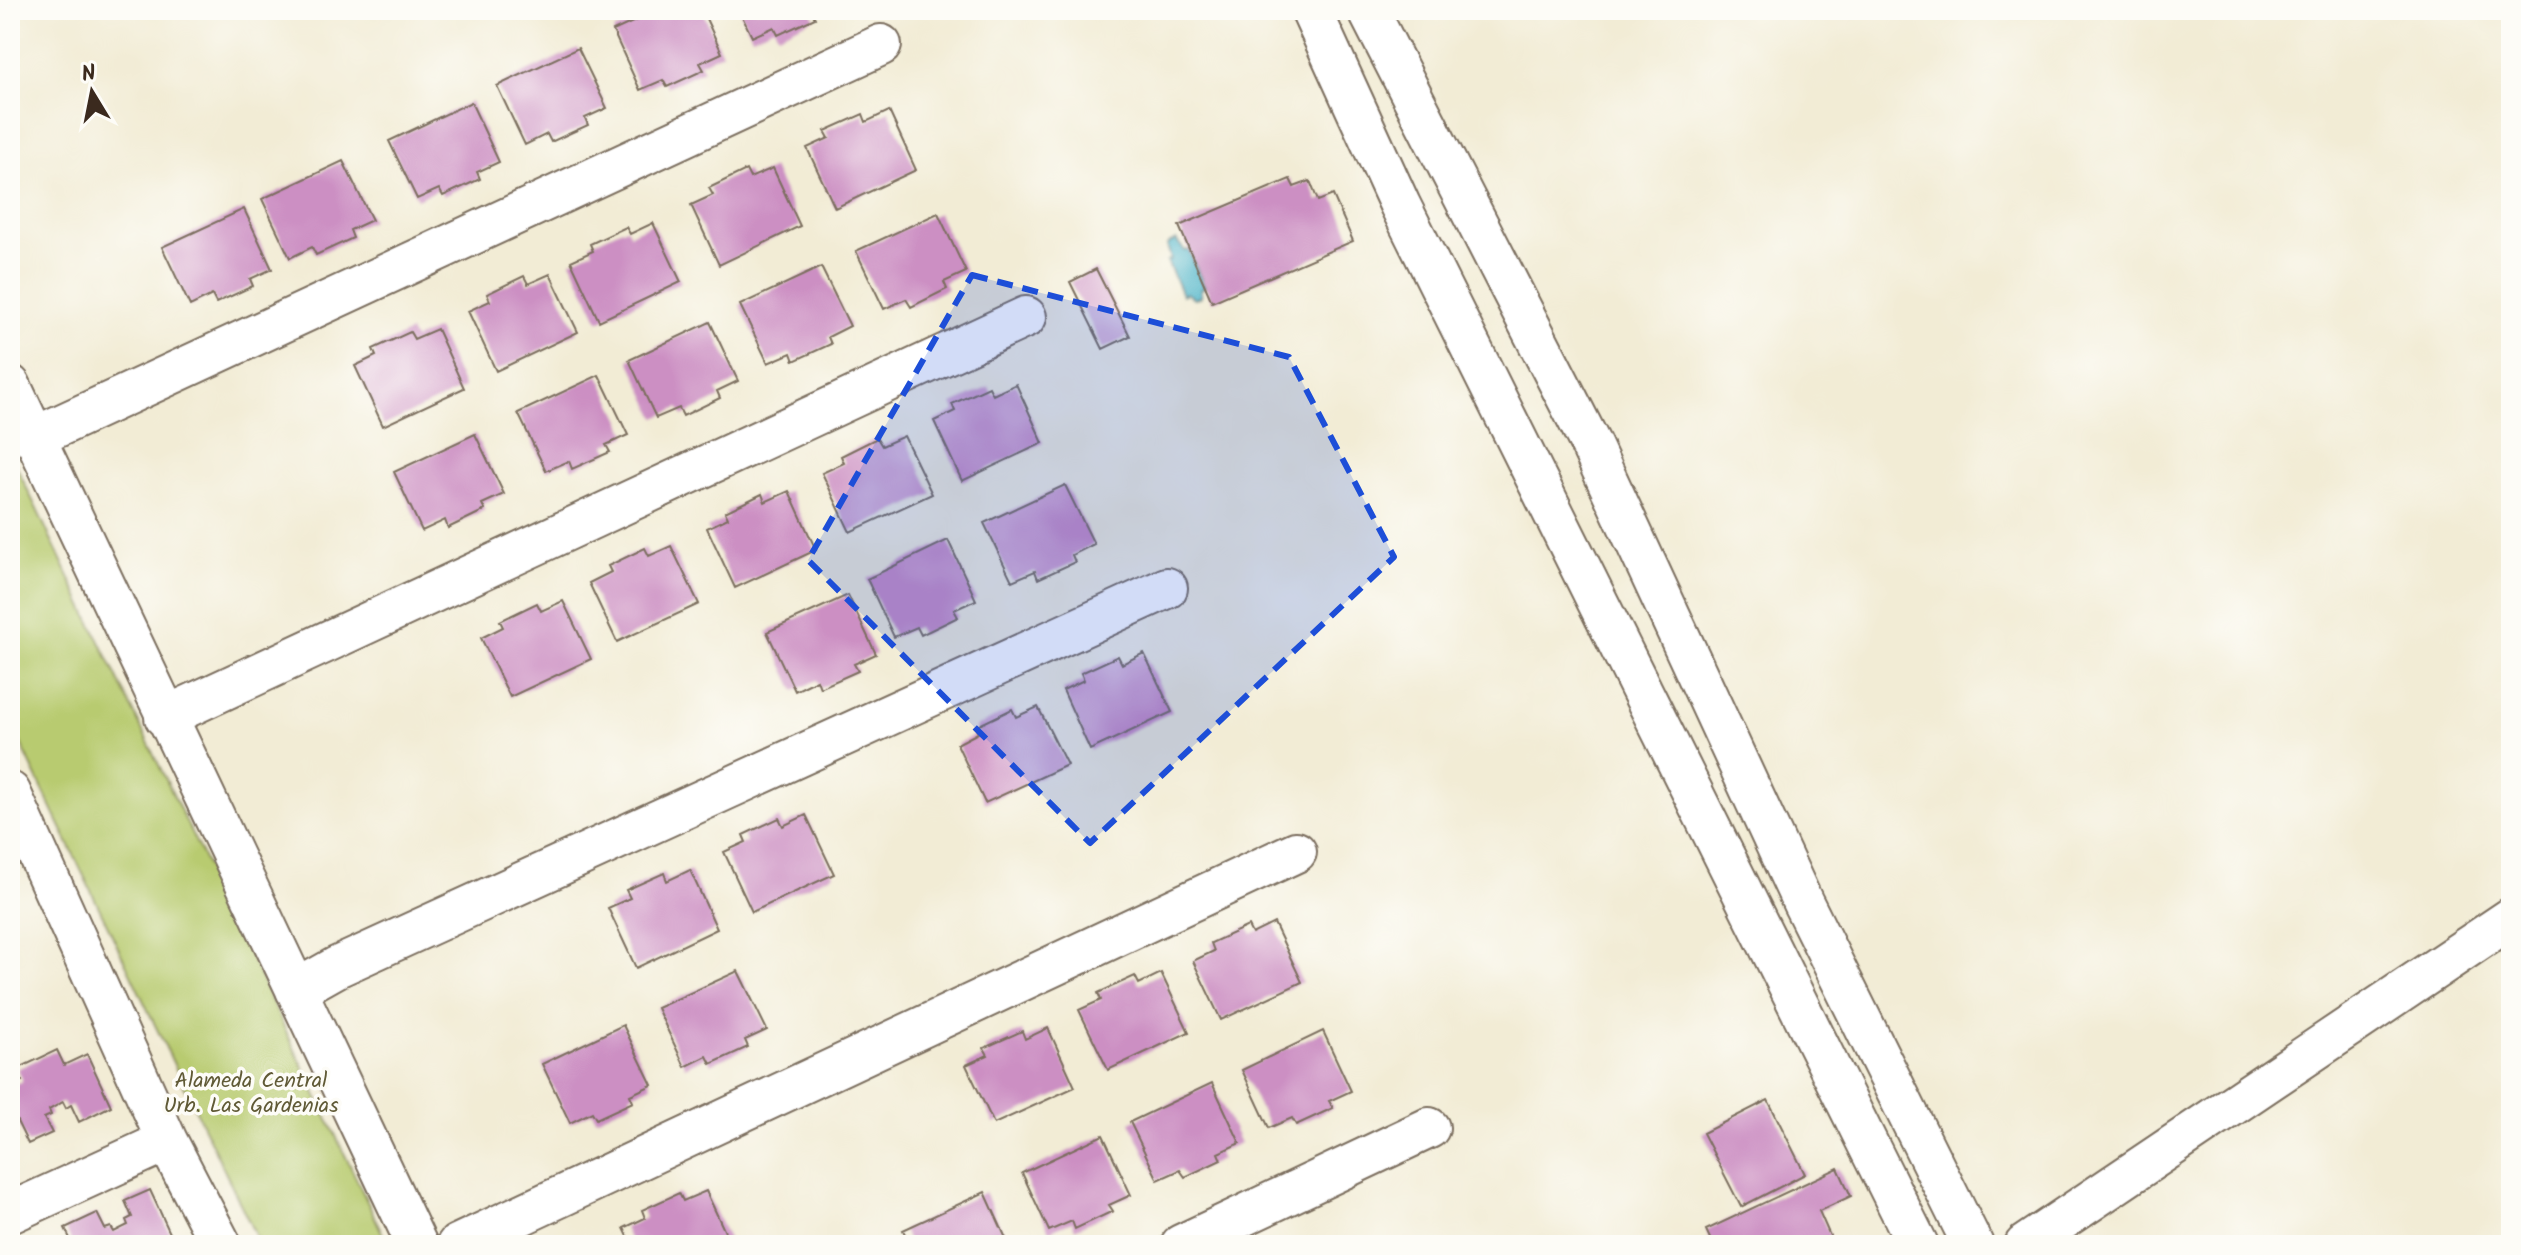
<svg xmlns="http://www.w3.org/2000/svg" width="2521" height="1255" viewBox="0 0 2521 1255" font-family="Kalam,sans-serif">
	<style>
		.green { fill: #b8cb6f; stroke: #7a7a46; stroke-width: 2 }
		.water { fill: #48b2c7; stroke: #426e72; stroke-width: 2 }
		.building { fill: #cc8fc3 }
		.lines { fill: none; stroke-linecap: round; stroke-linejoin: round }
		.minor-casing { stroke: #7b6e5e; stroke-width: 44 }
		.minor { stroke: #fff; stroke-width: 40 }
		.marked { fill: #1d4ed8; fill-opacity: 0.2; stroke: #1d4ed8; stroke-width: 6; stroke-dasharray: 16 10; stroke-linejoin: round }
		.labels { text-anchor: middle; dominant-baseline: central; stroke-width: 7; stroke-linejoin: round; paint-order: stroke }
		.park-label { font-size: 22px; fill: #605a36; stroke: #fdfcf7 }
	</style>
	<rect width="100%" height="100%" fill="#fdfcf7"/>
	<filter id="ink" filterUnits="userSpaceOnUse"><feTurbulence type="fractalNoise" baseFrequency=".0125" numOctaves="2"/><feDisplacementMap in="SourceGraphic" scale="16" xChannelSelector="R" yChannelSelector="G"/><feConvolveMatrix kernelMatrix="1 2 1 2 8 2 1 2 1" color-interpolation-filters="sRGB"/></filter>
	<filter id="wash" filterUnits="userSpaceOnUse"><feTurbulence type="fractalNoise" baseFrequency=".006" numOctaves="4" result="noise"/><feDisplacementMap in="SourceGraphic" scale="32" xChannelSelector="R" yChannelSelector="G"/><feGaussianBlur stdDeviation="1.8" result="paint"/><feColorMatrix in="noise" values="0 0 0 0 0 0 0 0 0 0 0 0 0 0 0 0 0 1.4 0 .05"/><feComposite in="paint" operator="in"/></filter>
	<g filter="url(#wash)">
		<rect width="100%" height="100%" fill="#f2ecd5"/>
		<!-- green -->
		<path class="green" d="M10,453L388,1245H260L10,721Z"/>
		<!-- water -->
		<path class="water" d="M1176,240L1185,251L1189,250L1205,287L1201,289V296L1195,299L1187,293L1182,295L1167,261L1171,260L1167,245Z"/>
		<g id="blocks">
			<!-- building -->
			<path class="building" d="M659,10H702L722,53L700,63L704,70L667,87L663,80L640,90L613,31Z
				M739,10H811L815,18L778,35L774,27L752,37Z
				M578,48L607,108L585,118L588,125L551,142L547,134L525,145L497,86Z
				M471,102L499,162L477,172L480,179L443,196L439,189L417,199L389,141Z
				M889,111L916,170L835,208L807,148L829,138L825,131L863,114L866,122Z
				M343,161L372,220L350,230L353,238L316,255L312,247L290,258L262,199Z
				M773,168L800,226L719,265L691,205L713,195L709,188L746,170L750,178Z
				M1290,179L1294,187L1310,181L1318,201L1333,195L1353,241L1212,302L1179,226Z
				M244,209L272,269L250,279L253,286L216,303L212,295L190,306L162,247Z
				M938,213L966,272L944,282L947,289L911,307L906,299L884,309L856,251Z
				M653,223L681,282L599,321L571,261L593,251L590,244L626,227L630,234Z
				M821,267L850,326L828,337L831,344L794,361L791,353L768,363L740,305Z
				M1096,269L1130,336L1103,349L1070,282Z
				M550,274L578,332L496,371L468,311L490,301L487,294L524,276L528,284Z
				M710,322L738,381L717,391L720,398L683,416L679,408L656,418L629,360Z
				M437,329L464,388L383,426L355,366L376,356L373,349L410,332L414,339Z
				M599,375L628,435L606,445L610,452L572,469L569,461L546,471L518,413Z
				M1016,384L1043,443L962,481L934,421L955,411L952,404L989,387L993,395Z
				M475,434L504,494L482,504L485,510L448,528L445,520L422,531L394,472Z
				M904,436L932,494L850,532L822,473L844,463L841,456L877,438L882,446Z
				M1065,485L1094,544L1072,555L1075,562L1038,579L1035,571L1012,581L984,523Z
				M789,491L816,550L735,588L707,528L728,518L725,512L762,494L765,502Z
				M948,540L976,600L954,610L958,617L921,635L917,627L894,637L867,579Z
				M671,546L699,604L617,642L589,583L611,572L608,566L645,548L649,556Z
				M848,595L876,654L854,664L858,671L820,688L817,680L795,691L767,632Z
				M563,601L591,659L510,697L481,638L503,627L500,621L537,603L541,611Z
				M1144,653L1172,712L1090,750L1063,690L1084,680L1081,673L1118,656L1122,664Z
				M1038,707L1067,765L985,803L957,744L978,733L975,727L1012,709L1016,717Z
				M806,815L834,874L752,912L724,852L746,842L743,835L779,818L783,826Z
				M690,870L717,929L636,968L608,908L630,898L626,890L664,873L667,881Z
				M1274,923L1302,982L1221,1020L1193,961L1214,951L1211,943L1248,926L1252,934Z
				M738,971L767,1030L745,1040L748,1047L711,1064L707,1056L685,1067L657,1008Z
				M1161,973L1189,1032L1108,1070L1079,1010L1101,1000L1098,993L1135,976L1139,984Z
				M623,1025L652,1085L630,1095L633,1102L596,1119L592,1112L570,1123L542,1064Z
				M1048,1028L1075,1087L994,1124L966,1065L988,1055L984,1048L1022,1031L1025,1039Z
				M1323,1031L1351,1091L1329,1101L1333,1108L1296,1125L1292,1118L1269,1128L1242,1070Z
				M57,1050L64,1065L87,1054L111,1106L79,1122L71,1105L66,1108L63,1102L49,1110L51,1115L44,1118L52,1133L28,1144L10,1107V1086L22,1081L17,1069Z
				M1212,1083L1240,1143L1218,1153L1221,1160L1185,1177L1180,1170L1158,1180L1130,1122Z
				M1768,1100L1805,1174L1741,1207L1703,1133Z
				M1103,1135L1131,1195L1109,1205L1113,1211L1075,1229L1072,1221L1049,1231L1022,1173Z
				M1838,1168L1851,1196L1819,1211L1834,1245H1713L1706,1230Z
				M150,1190L175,1244L73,1245L65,1228L97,1213L105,1229L111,1227L114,1232L128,1225L126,1220L132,1217L125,1201Z
				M706,1191L731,1245H632L624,1228L645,1218L642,1210L679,1193L683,1201Z
				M985,1192L1009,1245H910L903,1230Z"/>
		</g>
	</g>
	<g filter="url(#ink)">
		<use href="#blocks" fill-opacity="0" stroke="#7b6e5e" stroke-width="2"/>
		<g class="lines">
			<defs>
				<path id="minor" d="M1311,10L1400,205L1918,1245
					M1368,10L1590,443L1803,903L1973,1245
					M10,385L417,1245
					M33,438L881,45
					M165,717L1026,317
					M10,792L167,1141L221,1245
					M296,990L337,967L1167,588
					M10,1213L167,1141
					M457,1245L1296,852
					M1181,1245L1429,1128
					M2025,1245L2511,918"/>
			</defs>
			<!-- minor casing -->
			<use href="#minor" class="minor-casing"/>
			<!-- minor -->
			<use href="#minor" class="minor"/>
		</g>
	</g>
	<!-- marked area -->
	<path class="marked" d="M972,275L1289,357L1394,557L1090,843L808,560Z"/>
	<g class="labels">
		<!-- park labels -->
		<g class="park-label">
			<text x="251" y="1081">Alameda Central<tspan x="251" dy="25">Urb. Las Gardenias</tspan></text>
		</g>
	</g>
	<!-- margin -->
	<rect width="2521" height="1255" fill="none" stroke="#fdfcf7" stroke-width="40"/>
	<!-- north arrow -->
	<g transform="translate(92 92) rotate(350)" stroke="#fdfcf7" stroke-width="6" paint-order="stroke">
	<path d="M0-6L14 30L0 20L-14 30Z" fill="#3b2a1e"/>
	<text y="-12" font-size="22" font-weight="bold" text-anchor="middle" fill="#3b2a1e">N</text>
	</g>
</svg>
